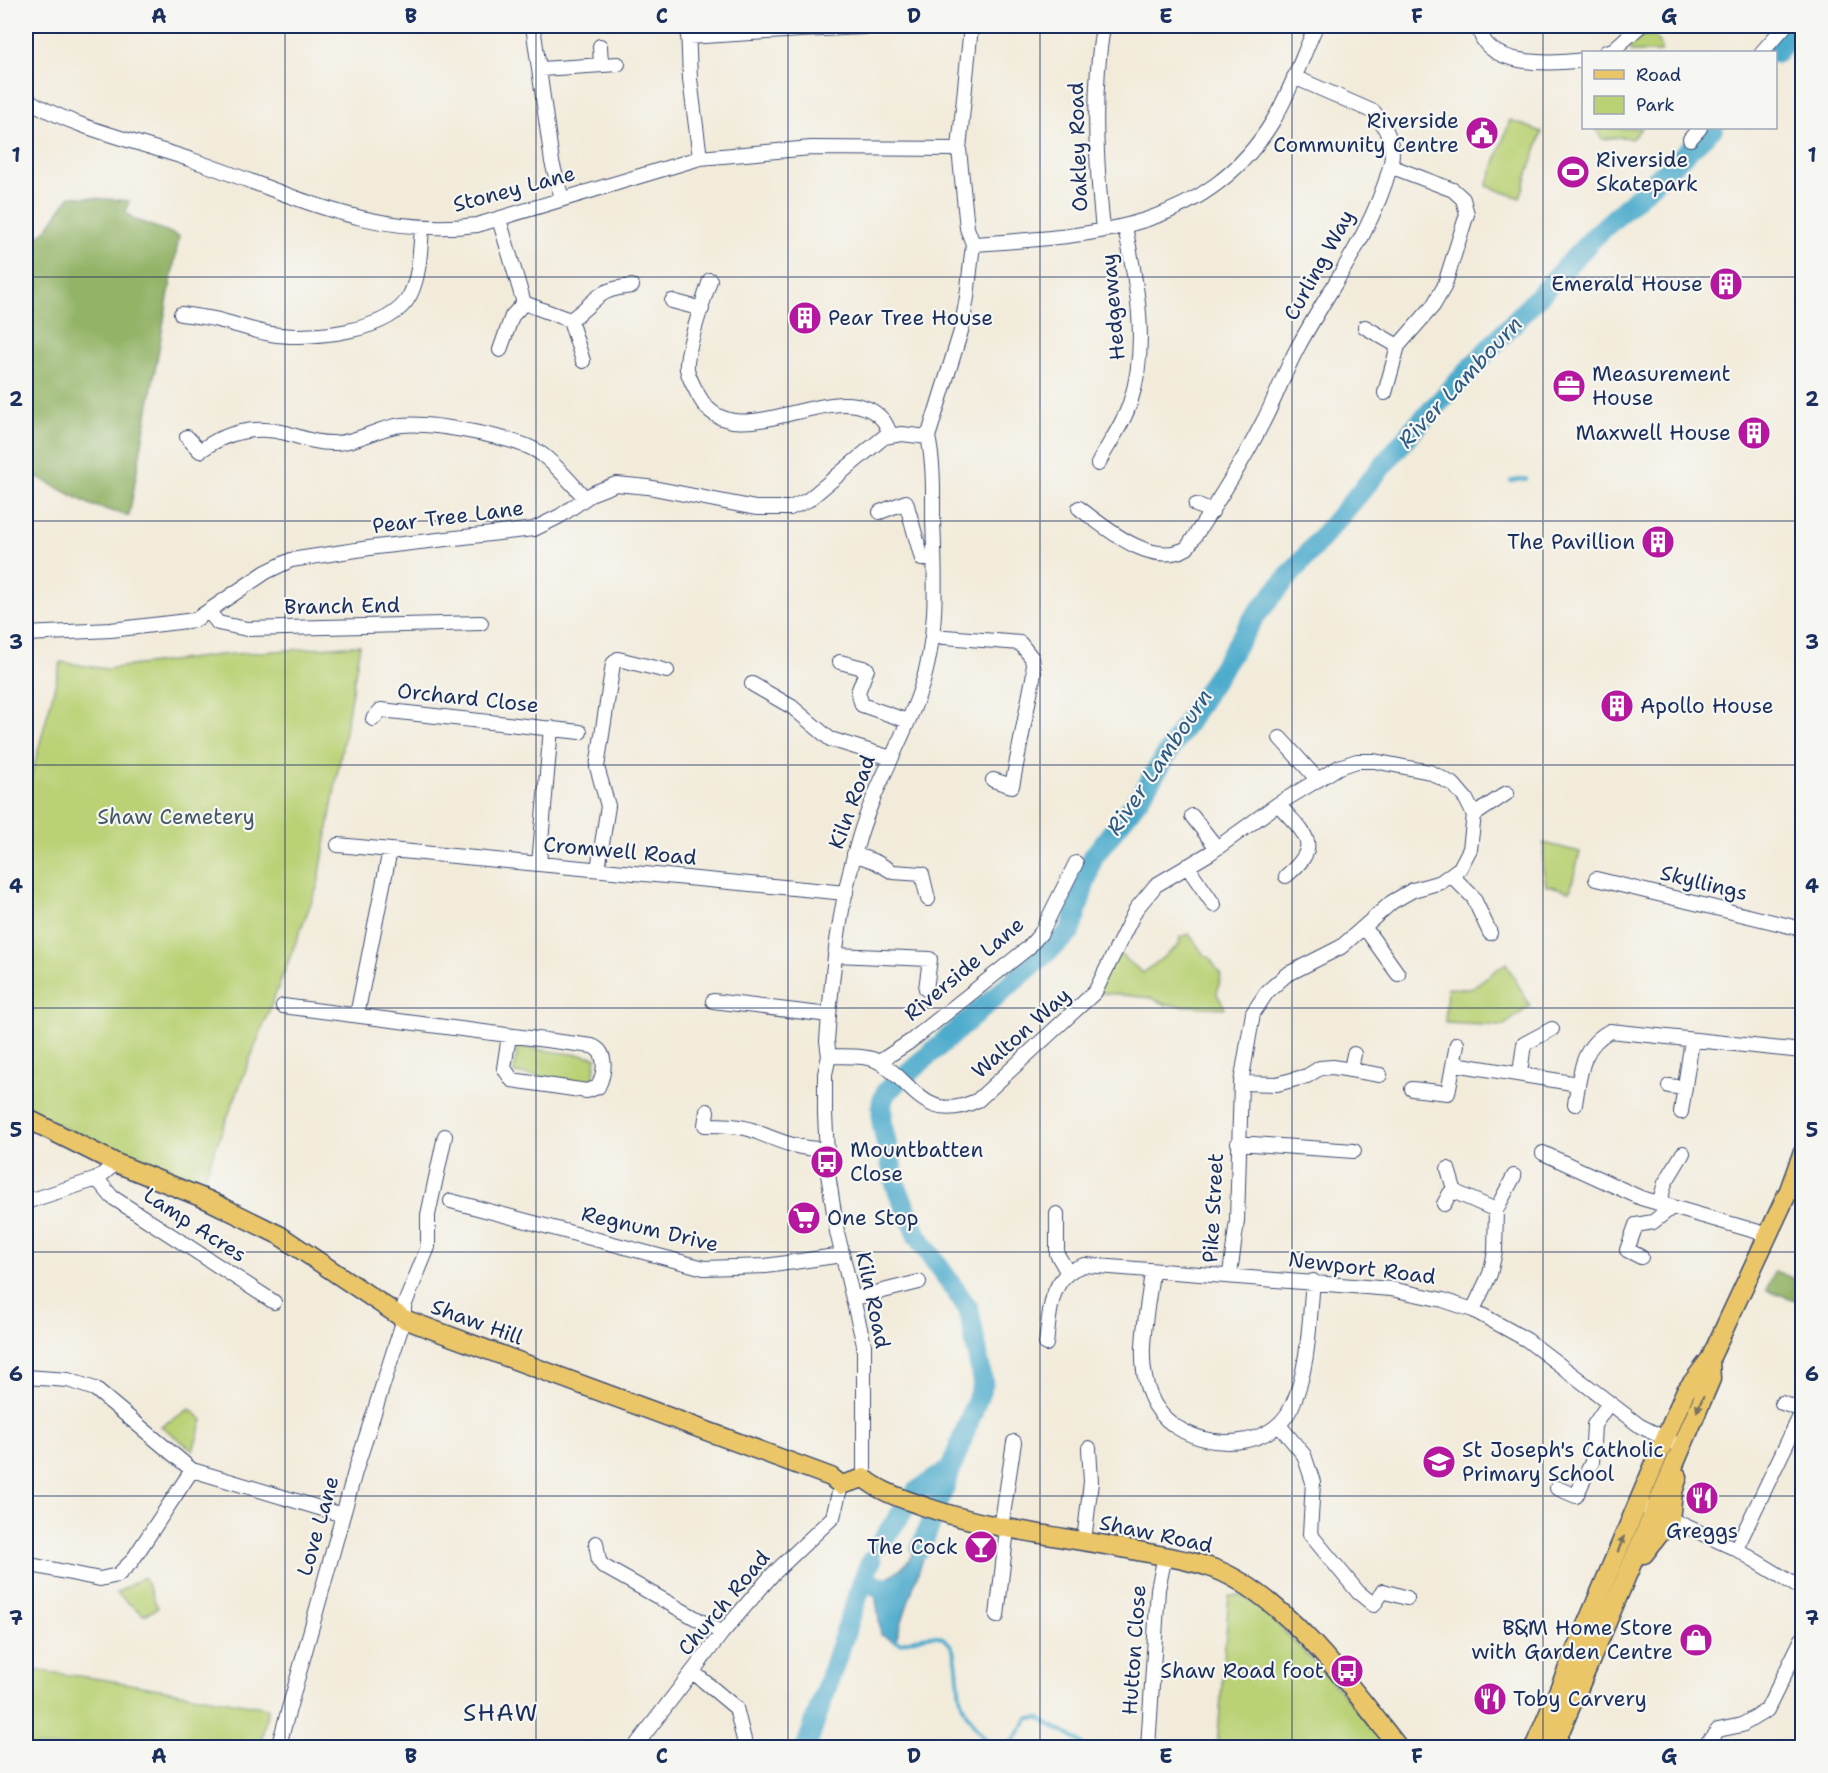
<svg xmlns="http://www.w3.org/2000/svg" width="1828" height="1773" viewBox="0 0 1828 1773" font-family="'Shantell Sans',sans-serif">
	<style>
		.green { fill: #bad175; stroke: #6a806a; stroke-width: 1.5 }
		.forest { fill: #93b366; stroke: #577162; stroke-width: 1.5 }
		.water { fill: #4dabcc; stroke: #346d95; stroke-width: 1.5 }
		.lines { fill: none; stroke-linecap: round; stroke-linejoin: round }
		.stream { stroke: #4dabcc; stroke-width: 4 }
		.river { stroke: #4dabcc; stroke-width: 21 }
		.minor-casing { stroke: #3b4b71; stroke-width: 16 }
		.major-casing { stroke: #3b4b71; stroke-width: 21 }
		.minor { stroke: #fff; stroke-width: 14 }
		.major { stroke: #ebc669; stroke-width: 18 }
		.oneway { fill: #797363 }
		.grid { fill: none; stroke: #1b2f5e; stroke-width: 1.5; stroke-opacity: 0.55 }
		.labels { text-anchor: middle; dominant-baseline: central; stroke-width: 4.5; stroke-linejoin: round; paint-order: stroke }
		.poi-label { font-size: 21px; fill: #1b2f5e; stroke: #f6f6f2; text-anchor: start }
		.street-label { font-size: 21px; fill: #1b2f5e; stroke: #f6f6f2 }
		.park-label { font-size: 21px; fill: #435864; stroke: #f6f6f2 }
		.water-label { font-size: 22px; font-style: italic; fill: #2c5a84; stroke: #f6f6f2 }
		.quarter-label { font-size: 24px; letter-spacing: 1.5px; fill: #1b2f5e; stroke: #f6f6f2 }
		.neatline { fill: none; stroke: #1b2f5e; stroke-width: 2 }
		.grid-label { font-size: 20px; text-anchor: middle; font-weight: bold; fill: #1b2f5e }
	</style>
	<rect width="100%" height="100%" fill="#f6f6f2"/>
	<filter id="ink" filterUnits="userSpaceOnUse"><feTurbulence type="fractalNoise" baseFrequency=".0167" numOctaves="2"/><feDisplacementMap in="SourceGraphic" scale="12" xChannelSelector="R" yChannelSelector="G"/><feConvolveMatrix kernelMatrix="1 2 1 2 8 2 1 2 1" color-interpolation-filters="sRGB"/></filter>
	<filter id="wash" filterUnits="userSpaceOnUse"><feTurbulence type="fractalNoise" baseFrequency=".008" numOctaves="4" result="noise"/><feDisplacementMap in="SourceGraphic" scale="24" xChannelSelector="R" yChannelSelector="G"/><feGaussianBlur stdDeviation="1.35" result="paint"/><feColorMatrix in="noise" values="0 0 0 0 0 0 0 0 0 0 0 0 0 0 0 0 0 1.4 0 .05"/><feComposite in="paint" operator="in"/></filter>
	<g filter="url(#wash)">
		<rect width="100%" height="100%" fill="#f2ebda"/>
		<!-- green -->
		<path class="green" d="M1647,35L1655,37L1662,47L1661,52H1631L1630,47L1640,37Z
			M1510,120L1542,132L1520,198L1487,186Z
			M1596,128H1641L1632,139L1624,137L1602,139Z
			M360,645L318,885L199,1190L26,1110V797L61,662L106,669L220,655Z
			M1544,843L1580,852L1570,891L1546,885L1543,869Z
			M1189,934L1204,955L1209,957L1221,975L1217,994L1225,1008L1167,1005L1151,998L1095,992L1116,951L1143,973L1179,945L1180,937Z
			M1506,963L1530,1006L1503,1026L1445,1023L1447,988L1470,989Z
			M517,1047L596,1057L593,1083L514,1073Z
			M190,1409L203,1420L193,1450L161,1426Z
			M144,1577L158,1608L144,1615L116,1593Z
			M1229,1596C1233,1596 1239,1595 1243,1597C1269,1607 1367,1720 1387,1747H1217Z
			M26,1669L107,1680L268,1708L260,1747H26Z"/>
		<!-- forest -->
		<path class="forest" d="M70,196L129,201L126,212L133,219L179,236L129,516L91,505L26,471V245L46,230Z
			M1775,1271L1802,1282V1302L1766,1290Z"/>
		<!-- water -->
		<path class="water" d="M928,1520L935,1523L895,1642L881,1635L874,1585L900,1570L910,1559Z"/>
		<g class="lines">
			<!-- stream -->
			<path class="stream" d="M1511,481L1526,479
				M894,1640L900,1643C912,1641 930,1632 941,1637C964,1647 954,1688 963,1706C970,1722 981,1735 993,1748
				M995,1748L1012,1742L1029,1718H1039L1082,1743L1083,1748"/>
			<!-- river -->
			<path class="river" d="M1776,53L1798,26
				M880,1544L916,1492L950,1469
				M921,1548L983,1384L969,1310L918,1237L896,1186L882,1124V1102L886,1092L1070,932L1093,857L1139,798L1255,616L1412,431L1595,236L1713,128
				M863,1580L871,1561
				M806,1748L863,1580L882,1588L899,1585"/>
		</g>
	</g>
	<g filter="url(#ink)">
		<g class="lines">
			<defs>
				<path id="minor" d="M533,26L552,162L562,199
					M688,26L690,79L700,158
					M1103,26C1092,95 1096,161 1103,230
					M1479,26C1483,68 1552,64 1584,60
					M801,30L886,26
					M688,37L801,30V26
					M600,46L601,65
					M1606,52L1613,50L1640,26
					M1762,52L1785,26
					M541,69L618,64
					M26,99C76,129 136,141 192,160C290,193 369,238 477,225L700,158L811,148L959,149
					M1690,139L1700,128
					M499,219L524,303L512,316L500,350
					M973,244C1089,236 1206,232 1273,121C1291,91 1302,57 1316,26
					M710,280C704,300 685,351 687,369C689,379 695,389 700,398C736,462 838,370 882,419C886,423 888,430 891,435
					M672,301L702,309
					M524,303L570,320L583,361
					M181,314C195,316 209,317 222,321C238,325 254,331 271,334C308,340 391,333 410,295C420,275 420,250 422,228
					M570,320C599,300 594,290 632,286
					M1365,327L1398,346
					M1385,393L1398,346L1433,306L1444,287L1467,214L1463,199L1453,190L1390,166
					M187,437L200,451C225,432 256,425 286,433C302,438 319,444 336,443C359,442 379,427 402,425C429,422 518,437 540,453C557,465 571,483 585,498
					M1098,464C1108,444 1123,425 1130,403C1149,347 1137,284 1125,227
					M1196,505L1212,512
					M1079,508C1107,529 1152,568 1187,548C1214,507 1240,467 1262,424C1276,398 1285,370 1299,345C1330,288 1373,231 1390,167C1396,147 1387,128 1374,112L1294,77
					M880,512L906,502L922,559H934
					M209,612L218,623L247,629L481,623
					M26,634L111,630L195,620L266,572L291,560L376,547L534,529L560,516L593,493L616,484L648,487L756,508H790L808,500L884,437L902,434L928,437
					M933,636L1020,643L1032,658L1034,673L1012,786L993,780
					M840,662L867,669L858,692L862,705L908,721
					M752,684L792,707L830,739L891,758
					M373,719L381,710L580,732
					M1280,738L1318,780
					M1278,804C1305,835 1324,844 1286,876
					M1474,815L1507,793
					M1192,816L1217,848
					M338,845L846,893
					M854,854L876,862L893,872L922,874L928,899
					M539,864L551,728
					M1187,866L1214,905
					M598,869L608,806L597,767L613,664L618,659L667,671
					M1451,875L1473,897L1490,933
					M1596,879L1802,929
					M1365,928L1398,974
					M835,955L930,959L926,989
					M713,1001L829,1015
					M283,1006L592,1046C608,1052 605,1073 598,1087L587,1091L512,1080L504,1068L509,1036
					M357,1015L390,850
					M829,1056C845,1057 867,1054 881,1063C915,1085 926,1125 978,1100L1095,992L1136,909L1156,885L1210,853L1278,804L1339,767L1357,761H1374L1430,772L1454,785L1466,799L1474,815L1470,849L1460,868L1441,882L1413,890L1392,902L1341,947L1286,975L1267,992L1253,1013L1241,1083L1237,1221L1230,1274
					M879,1062L911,1041L1028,948L1041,933L1076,863
					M1455,1064L1578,1084
					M1351,1069L1354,1054
					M1520,1073L1524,1044L1552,1029
					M1241,1083L1277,1084L1307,1076L1320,1068L1333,1067L1380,1075
					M1669,1086L1685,1088
					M1412,1089L1448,1093L1457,1044
					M1575,1104C1580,1074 1581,1046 1610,1031L1802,1051
					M707,1111L705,1125C720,1125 738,1125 752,1130C777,1140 798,1150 826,1149
					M1681,1112L1692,1040
					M1238,1143L1354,1151
					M1543,1153L1641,1198L1769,1235
					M1448,1169L1455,1192L1496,1210
					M97,1179L112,1197L274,1302
					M451,1201L704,1268L766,1266L842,1255
					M26,1202L97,1179L116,1163
					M1444,1204L1450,1193L1455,1192
					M1659,1204L1665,1183L1683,1153
					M1057,1214V1254L1068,1273
					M1641,1257L1627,1250L1636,1225L1653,1222L1672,1207
					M1152,1271C1148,1312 1132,1366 1155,1405C1181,1450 1268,1458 1292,1406C1309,1368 1309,1323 1313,1281
					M855,1298L919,1282
					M1473,1310L1490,1274L1495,1252L1496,1210L1514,1176
					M1046,1344C1050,1315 1048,1274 1085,1265L1391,1289L1443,1300L1473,1310L1527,1340L1640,1426L1674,1443
					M26,1377L68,1380L95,1389L192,1470L343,1515
					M1782,1403L1802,1410
					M1279,1425L1304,1455L1313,1482L1310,1534L1358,1592L1374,1605L1383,1591L1407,1598
					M864,1478V1345L837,1232L828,1174L825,1114V1074L829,1056L827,1041C832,973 839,904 859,838C874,787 903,741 920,691C939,636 935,576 933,519C933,492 934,464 928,437L961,331L967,297L973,244L967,228L959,149L971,26
					M1557,1488L1576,1496L1592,1462L1594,1425L1609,1403
					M1637,1504L1736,1549L1802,1589
					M1001,1528L1014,1442
					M1084,1541L1091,1482L1089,1448
					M596,1543L599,1561L603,1566L722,1633
					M1736,1549L1802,1412
					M26,1564L100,1579L118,1575L132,1561L192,1470
					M997,1616L1007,1529
					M693,1672L736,1708L746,1748
					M278,1748L355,1472L404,1319V1306L428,1247V1215L445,1136
					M634,1748L722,1633L772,1575L833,1517L841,1485
					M1148,1748L1158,1589L1165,1556
					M1703,1748L1718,1730L1742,1725L1767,1710L1802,1639"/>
				<path id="major" d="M26,1118L116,1163L208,1200L279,1235L404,1319L831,1477L841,1485L864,1478C882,1493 904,1499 926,1507C998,1532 1074,1537 1148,1553C1170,1557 1194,1561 1215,1569C1285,1596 1353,1689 1399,1748
					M1644,1554L1670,1520L1673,1492L1678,1477
					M1534,1748L1685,1392L1710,1359L1789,1190L1802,1154
					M1553,1748L1711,1379L1710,1359"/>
			</defs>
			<!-- minor casing -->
			<use href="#minor" class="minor-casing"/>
			<!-- major casing -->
			<use href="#major" class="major-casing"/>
			<!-- minor -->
			<use href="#minor" class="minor"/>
			<!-- major -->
			<use href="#major" class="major"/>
		</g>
		<!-- one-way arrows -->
		<defs><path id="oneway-solid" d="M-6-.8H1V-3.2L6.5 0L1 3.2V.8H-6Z" transform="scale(1.5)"/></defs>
		<g class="oneway">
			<use href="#oneway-solid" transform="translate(1700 1404) rotate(113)"/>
			<use href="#oneway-solid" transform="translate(1621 1544) rotate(-68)"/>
		</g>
	</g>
	<!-- grid -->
	<path class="grid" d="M285,26V1748M536,26V1748M788,26V1748M1040,26V1748M1292,26V1748M1543,26V1748M26,277H1802M26,521H1802M26,765H1802M26,1008H1802M26,1252H1802M26,1496H1802"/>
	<!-- icons -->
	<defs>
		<symbol id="civic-disc" viewBox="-11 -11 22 22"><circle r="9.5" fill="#b5179e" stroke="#f6f6f2"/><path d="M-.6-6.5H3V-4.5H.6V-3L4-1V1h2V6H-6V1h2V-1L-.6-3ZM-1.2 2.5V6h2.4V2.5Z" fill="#fff"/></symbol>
		<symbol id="stadium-disc" viewBox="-11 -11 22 22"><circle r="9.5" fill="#b5179e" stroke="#f6f6f2"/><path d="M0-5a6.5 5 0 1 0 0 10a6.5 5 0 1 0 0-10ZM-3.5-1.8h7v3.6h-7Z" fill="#fff"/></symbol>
		<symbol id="building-disc" viewBox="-11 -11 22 22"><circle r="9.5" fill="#b5179e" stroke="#f6f6f2"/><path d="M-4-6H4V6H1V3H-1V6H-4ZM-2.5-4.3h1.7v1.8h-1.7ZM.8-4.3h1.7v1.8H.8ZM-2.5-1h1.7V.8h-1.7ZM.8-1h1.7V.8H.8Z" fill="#fff"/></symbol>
		<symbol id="office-disc" viewBox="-11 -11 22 22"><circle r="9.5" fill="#b5179e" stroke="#f6f6f2"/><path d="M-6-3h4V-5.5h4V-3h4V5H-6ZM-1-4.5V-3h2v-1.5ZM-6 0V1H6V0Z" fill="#fff"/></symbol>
		<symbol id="bus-disc" viewBox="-11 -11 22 22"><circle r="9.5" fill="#b5179e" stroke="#f6f6f2"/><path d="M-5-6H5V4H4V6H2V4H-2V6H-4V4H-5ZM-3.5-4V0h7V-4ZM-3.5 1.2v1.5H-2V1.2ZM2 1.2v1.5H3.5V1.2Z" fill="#fff"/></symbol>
		<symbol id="supermarket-disc" viewBox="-11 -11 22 22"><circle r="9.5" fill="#b5179e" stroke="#f6f6f2"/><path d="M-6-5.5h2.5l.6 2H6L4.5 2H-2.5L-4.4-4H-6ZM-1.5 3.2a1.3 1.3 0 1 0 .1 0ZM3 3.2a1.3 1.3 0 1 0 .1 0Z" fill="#fff"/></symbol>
		<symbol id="school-disc" viewBox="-11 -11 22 22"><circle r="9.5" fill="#b5179e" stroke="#f6f6f2"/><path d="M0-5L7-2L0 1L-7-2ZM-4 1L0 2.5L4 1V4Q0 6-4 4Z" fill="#fff"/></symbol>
		<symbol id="restaurant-disc" viewBox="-11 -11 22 22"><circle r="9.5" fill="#b5179e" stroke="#f6f6f2"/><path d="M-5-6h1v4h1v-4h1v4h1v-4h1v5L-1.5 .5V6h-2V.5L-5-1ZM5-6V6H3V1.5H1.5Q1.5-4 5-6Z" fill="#fff"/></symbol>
		<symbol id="bar-disc" viewBox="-11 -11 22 22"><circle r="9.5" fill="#b5179e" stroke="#f6f6f2"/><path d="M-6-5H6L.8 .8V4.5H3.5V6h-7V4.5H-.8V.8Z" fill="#fff"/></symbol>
		<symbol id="shop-disc" viewBox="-11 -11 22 22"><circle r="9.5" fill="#b5179e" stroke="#f6f6f2"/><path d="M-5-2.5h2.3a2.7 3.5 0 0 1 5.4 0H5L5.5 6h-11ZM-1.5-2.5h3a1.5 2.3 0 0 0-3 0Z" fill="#fff"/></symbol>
	</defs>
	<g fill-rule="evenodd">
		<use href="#civic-disc" x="1463" y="114" width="38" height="38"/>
		<use href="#stadium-disc" x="1554" y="153" width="38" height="38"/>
		<use href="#building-disc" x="1707" y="265" width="38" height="38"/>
		<use href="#building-disc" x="786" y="299" width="38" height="38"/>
		<use href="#office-disc" x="1550" y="367" width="38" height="38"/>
		<use href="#building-disc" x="1735" y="414" width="38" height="38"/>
		<use href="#building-disc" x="1639" y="523" width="38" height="38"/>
		<use href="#building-disc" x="1598" y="687" width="38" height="38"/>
		<use href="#bus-disc" x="808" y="1143" width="38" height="38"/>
		<use href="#supermarket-disc" x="785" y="1199" width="38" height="38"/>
		<use href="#school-disc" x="1420" y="1443" width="38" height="38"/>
		<use href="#restaurant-disc" x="1683" y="1479" width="38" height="38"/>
		<use href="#bar-disc" x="962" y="1528" width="38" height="38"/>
		<use href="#shop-disc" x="1677" y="1621" width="38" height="38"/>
		<use href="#bus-disc" x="1328" y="1652" width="38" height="38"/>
		<use href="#restaurant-disc" x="1471" y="1680" width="38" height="38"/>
	</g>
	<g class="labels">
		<!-- poi labels -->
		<g class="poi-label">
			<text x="1459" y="121" text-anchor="end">Riverside<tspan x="1459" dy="24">Community Centre</tspan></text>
			<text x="1596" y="160">Riverside<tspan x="1596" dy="24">Skatepark</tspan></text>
			<text x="1703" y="284" text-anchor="end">Emerald House</text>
			<text x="828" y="318">Pear Tree House</text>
			<text x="1592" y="374">Measurement<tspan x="1592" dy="24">House</tspan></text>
			<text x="1731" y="433" text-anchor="end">Maxwell House</text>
			<text x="1635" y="542" text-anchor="end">The Pavillion</text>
			<text x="1640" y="706">Apollo House</text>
			<text x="850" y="1150">Mountbatten<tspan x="850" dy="24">Close</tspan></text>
			<text x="827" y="1218">One Stop</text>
			<text x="1462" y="1450">St Joseph's Catholic<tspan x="1462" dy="24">Primary School</tspan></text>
			<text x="1702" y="1531" text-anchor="middle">Greggs</text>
			<text x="958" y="1547" text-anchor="end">The Cock</text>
			<text x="1673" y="1628" text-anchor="end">B&amp;M Home Store<tspan x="1673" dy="24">with Garden Centre</tspan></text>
			<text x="1324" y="1671" text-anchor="end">Shaw Road foot</text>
			<text x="1513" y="1699">Toby Carvery</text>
		</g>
		<!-- street labels -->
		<g class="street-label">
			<text transform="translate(1078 147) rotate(-92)">Oakley Road</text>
			<text transform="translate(514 189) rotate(-15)">Stoney Lane</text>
			<text transform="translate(1319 265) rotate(-61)">Curling Way</text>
			<text transform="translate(1113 307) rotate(-95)">Hedgeway</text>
			<text transform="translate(448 517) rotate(-7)">Pear Tree Lane</text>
			<text transform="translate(342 606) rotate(-1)">Branch End</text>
			<text transform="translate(468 698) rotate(6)">Orchard Close</text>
			<text transform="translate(852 802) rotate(-70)">Kiln Road</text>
			<text transform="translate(620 851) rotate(5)">Cromwell Road</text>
			<text transform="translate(1704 883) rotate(14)">Skyllings</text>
			<text transform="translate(964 969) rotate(-40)">Riverside Lane</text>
			<text transform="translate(1021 1033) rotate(-42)">Walton Way</text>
			<text transform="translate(1213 1208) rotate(-87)">Pike Street</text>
			<text transform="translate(195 1225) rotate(33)">Lamp Acres</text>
			<text transform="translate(650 1229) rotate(13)">Regnum Drive</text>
			<text transform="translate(1362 1268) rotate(7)">Newport Road</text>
			<text transform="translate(873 1300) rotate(78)">Kiln Road</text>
			<text transform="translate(477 1322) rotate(20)">Shaw Hill</text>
			<text transform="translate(318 1526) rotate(-74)">Love Lane</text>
			<text transform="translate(1156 1534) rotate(12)">Shaw Road</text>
			<text transform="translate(724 1603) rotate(-50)">Church Road</text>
			<text transform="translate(1134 1650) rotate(-86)">Hutton Close</text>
		</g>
		<!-- park labels -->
		<g class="park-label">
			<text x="176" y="817">Shaw Cemetery</text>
		</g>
		<!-- water labels -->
		<g class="water-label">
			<text transform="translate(1460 382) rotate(-47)">River Lambourn</text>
			<text transform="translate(1159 762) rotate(-56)">River Lambourn</text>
		</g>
		<!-- quarter labels -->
		<g class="quarter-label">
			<text x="501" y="1713">SHAW</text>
		</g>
	</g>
	<!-- margin -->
	<rect width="1828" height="1773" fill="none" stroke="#f6f6f2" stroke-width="66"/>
	<!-- legend -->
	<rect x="1582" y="51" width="195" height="78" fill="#f6f6f2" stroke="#9ea6b7" stroke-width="1.5"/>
	<rect x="1594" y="70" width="30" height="9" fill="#ebc669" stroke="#9ea6b7" stroke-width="1.5"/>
	<text x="1636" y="81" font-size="18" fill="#1b2f5e">Road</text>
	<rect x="1594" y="96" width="30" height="18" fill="#bad175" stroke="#9ea6b7" stroke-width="1.5"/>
	<text x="1636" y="111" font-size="18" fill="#1b2f5e">Park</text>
	<rect x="33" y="33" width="1762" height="1707" class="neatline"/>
	<g class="grid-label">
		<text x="159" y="23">A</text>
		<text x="411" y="23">B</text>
		<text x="662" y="23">C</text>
		<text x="914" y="23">D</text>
		<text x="1166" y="23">E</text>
		<text x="1417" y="23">F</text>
		<text x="1669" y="23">G</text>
		<text x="16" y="162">1</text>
		<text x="1812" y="162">1</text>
		<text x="16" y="406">2</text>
		<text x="1812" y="406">2</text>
		<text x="16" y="649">3</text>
		<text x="1812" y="649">3</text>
		<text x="16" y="893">4</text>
		<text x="1812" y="893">4</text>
		<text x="16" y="1137">5</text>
		<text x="1812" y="1137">5</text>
		<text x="16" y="1381">6</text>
		<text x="1812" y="1381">6</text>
		<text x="16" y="1625">7</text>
		<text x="1812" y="1625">7</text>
		<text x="159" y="1763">A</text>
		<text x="411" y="1763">B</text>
		<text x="662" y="1763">C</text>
		<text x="914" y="1763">D</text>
		<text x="1166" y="1763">E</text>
		<text x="1417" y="1763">F</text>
		<text x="1669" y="1763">G</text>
	</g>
</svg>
